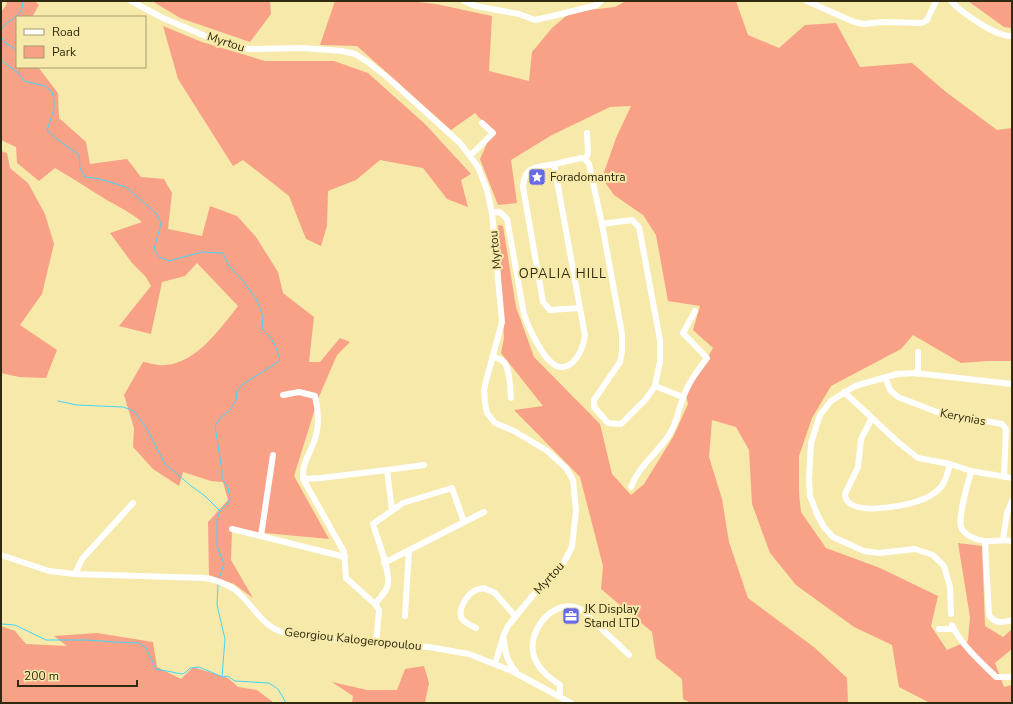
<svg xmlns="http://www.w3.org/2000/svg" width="1013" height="704" viewBox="0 0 1013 704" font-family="'Nunito Sans',sans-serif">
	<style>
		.green { fill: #f8a187 }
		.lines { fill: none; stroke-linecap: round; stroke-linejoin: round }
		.stream { stroke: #44d6fa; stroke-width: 1 }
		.minor { stroke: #fff; stroke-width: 6 }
		.labels { text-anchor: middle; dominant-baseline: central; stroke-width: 4; stroke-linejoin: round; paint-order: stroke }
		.street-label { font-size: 12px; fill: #2f2a10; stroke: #f6e9a9 }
		.poi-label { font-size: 12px; fill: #2f2a10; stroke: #f6e9a9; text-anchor: start }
		.neighbourhood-label { font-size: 13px; letter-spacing: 1px; fill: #2f2a10; stroke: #f6e9a9 }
	</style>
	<rect width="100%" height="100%" fill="#f6e9a9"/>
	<!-- green -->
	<path class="green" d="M6,1H35L39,5L32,17H17V67H38L58,93L59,118L86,142L90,164L127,159L141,177L164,179L172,193L168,229L202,236L210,206L237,216L256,237L278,272L283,293L314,317L309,362H320L340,338L350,342L337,355L318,399L294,476L329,539L232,530L231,560L253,598L234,584L209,575L208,522L228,500L223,482L211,481L183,472L179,486L153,469L133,447L134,428L124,395L143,362C150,363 158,366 165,365C195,364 221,328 238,306L197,263L185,276L162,282L151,334L119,326L151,286L146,277L132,263L110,233L142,222C128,210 112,204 97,194C83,185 69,176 55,168L39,181L17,163L16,147L1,140V12L7,4Z
		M152,1H270L271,14L250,42L180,18Z
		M335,1H410L436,4L492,16L489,71L529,81L532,52L552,28L571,12L615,7L626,1H736L748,35L779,48L805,25L836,23L860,67L912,63L946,92L997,130L1012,128V361H987L961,363L913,335L901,349L831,386L812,418L799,456V493L801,512L826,548L880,568L938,596L931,626L947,650L968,641L970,617L958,543L982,546L985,626L1003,637L1012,629V649L995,663L1004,687L1012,685V703H930L899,687L892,645L854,627L796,585L770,553L752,504L749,450L736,427L712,420L709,457L722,499L729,542L748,598L815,648L847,678L848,703H691L683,699L682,679L656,658L652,632L601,589L603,566L580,477L514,410L543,406L501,353L504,338L498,225L503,226L516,307L534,357L600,424L612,474L631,495L644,484L673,437L688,404L686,395L713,348L693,330L700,306L668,301L656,235L643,215L614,195L602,178L616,138L631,106L610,107L552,135L511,160L517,203L498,205L480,159L492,132L475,113L451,130L357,46L320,45Z
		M968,1H1012V28L1004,27Z
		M163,26L202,42L265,61H334L368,73L425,124L471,174L461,180L468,207L447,199L423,168L380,160L356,180L328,191L327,226L321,246L306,239L289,196L243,160L233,166L178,79Z
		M1,151L7,153L10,168L28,183L45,214L54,244L42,294L20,325L57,350L46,378L19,377L1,373Z
		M1,626L15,631L26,644L67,646L54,636L97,633L153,642L157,667L181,679L193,667L228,678L238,687L257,690L274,703H1Z
		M424,666L429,683L425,703H352L353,696L332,682L367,690H397L405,669Z"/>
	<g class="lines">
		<!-- stream -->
		<path class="stream" d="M1,30C7,19 26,16 22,1
			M1,37L5,43L17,50
			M1,60L18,73
			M20,67L19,74L24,81L45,86L52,92L54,99V109L47,130C57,140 68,147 79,155L80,168L85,177L100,179L126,187L157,214L161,224L154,249L159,257L169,261L202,252L223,253L229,266L244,282L256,299L263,316L262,329C273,339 276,345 280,360L272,366L243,384L237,391L236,400L230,410L221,417L215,426L222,471V478L228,488L230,498L228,503L220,511L217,519V546L224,564L219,579
			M58,401L77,405L123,407L134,411L147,429L165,464L190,485L205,496L220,511
			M218,584L217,605L225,639L222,677
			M1,624L15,625L46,640H87L114,642L139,643L146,648L156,669L182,674L185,673L190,668L199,667L223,677L228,676L235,681L269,683L278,689L286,703"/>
		<!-- minor -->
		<path class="minor" d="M131,1L163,18L210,38L248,49L303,48L342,51L355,54L369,63L387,77L460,143L478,167L487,190L492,213L502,322L484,389L485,403L487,413L495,423L514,431L546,450L566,468L573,480L576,510L572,547L563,564L533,595L508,626L504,634L495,664
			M464,1L476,6L519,14L535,20L553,16L597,5L601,1
			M807,1L854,22L864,24L882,22L922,23L927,20L936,1
			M951,1C962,13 996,37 1012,36
			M469,155L474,152L493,133L482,123
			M585,159L588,154L587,133
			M492,213L500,212L507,219L524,314C528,327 542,356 552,363C558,369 566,368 572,363C580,356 583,347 585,336L554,164
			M580,308L550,310L543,302L523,187C524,165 538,167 555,164C564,162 572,160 581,158L585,159L589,164L602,224L622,334V351L620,362L594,400V407L608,423L621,424L646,399L655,386L660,361V340L639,227L632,220L602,224
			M918,352V374
			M492,357C497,358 501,359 504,362C510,369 510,389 511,398
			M885,377L890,390L898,397L937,412L1002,424L1006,429L1004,476
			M655,386L683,397
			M844,392L899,443L918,458L950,464L971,471L1012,478
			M283,395L299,392L315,396C318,408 319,419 317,431C315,447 301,462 303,479L344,552L346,578L375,604L379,610L376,644
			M872,418L861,439L858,467L845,494C846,518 904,506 918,501C926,499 936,493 941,487C946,481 948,472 950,464
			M971,471C968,484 958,515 961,527C964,535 976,540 984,541C993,542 1002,539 1012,541
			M303,479L321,478L387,470
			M631,487C639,464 661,451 672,430C677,420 679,408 683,398C688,383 698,370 707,358L683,333L695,311
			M392,510L387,470L424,465
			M232,529L345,557
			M261,536L273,455
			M1003,539L1007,513L1012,501
			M985,542L989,615C995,624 1003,623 1012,620
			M1,555L49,571L75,574L205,578C216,580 225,583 234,589C257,607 260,629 293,635L376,644L429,647L469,654L512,671L571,703
			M384,563L484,512
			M75,574L82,559L133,503
			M375,604C380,598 388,590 388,583C390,570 377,538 373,524L403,503L452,488L464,522
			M951,614L950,587L944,566L933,555L915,549L879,553L864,551L833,537L824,527L817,514L810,496L809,480L811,443L820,415L831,401L855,386L897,374L915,373L1012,384
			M405,616L409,550
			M952,625C962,646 980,661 996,677H1012
			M476,628C472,626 465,623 462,619C457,610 466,596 474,591C477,589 481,589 484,588L495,593L515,616
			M939,629H954
			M504,640C505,652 507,662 516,671
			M560,696V685C550,678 540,671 535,659C524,634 553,596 580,609C585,611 589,617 593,621C605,632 617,643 629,655"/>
	</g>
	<!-- icons -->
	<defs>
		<symbol id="sight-square" viewBox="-11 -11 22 22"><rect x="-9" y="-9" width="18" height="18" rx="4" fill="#676be5" stroke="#f6e9a9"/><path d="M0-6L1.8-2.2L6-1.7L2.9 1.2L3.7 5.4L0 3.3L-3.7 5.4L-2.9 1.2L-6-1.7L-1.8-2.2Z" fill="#fff"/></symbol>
		<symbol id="office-square" viewBox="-11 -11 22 22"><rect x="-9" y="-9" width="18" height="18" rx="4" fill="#676be5" stroke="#f6e9a9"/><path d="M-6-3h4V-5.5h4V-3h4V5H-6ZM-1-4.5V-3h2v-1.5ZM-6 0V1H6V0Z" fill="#fff"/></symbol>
	</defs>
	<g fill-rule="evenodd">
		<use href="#sight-square" x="527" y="167" width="20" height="20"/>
		<use href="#office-square" x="561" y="606" width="20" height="20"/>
	</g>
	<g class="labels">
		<!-- street labels -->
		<g class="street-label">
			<text transform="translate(226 42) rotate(18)">Myrtou</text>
			<text transform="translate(495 250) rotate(-96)">Myrtou</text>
			<text transform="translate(963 417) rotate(11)">Kerynias</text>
			<text transform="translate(549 578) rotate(-48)">Myrtou</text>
			<text transform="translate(353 639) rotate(6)">Georgiou Kalogeropoulou</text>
		</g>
		<!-- poi labels -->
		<g class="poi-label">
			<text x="550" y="177">Foradomantra</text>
			<text x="584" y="609">JK Display<tspan x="584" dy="14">Stand LTD</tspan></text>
		</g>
		<!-- neighbourhood labels -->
		<g class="neighbourhood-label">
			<text x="563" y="274">OPALIA HILL</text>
		</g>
	</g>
	<!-- border -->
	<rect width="1013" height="704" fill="none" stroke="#2f2a10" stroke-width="4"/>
	<!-- legend -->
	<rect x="16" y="16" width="130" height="52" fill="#f6e9a9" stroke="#a69d6c"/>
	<rect x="24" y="29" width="20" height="6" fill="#ffffff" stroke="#a69d6c"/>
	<text x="52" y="36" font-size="12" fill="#2f2a10">Road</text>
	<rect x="24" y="46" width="20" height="12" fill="#f8a187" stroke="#a69d6c"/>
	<text x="52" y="56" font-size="12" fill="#2f2a10">Park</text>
	<!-- scale -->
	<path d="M18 680v6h119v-6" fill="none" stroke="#2f2a10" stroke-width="2"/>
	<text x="24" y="680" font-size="12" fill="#2f2a10" stroke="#f6e9a9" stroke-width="3" paint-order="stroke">200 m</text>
</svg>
